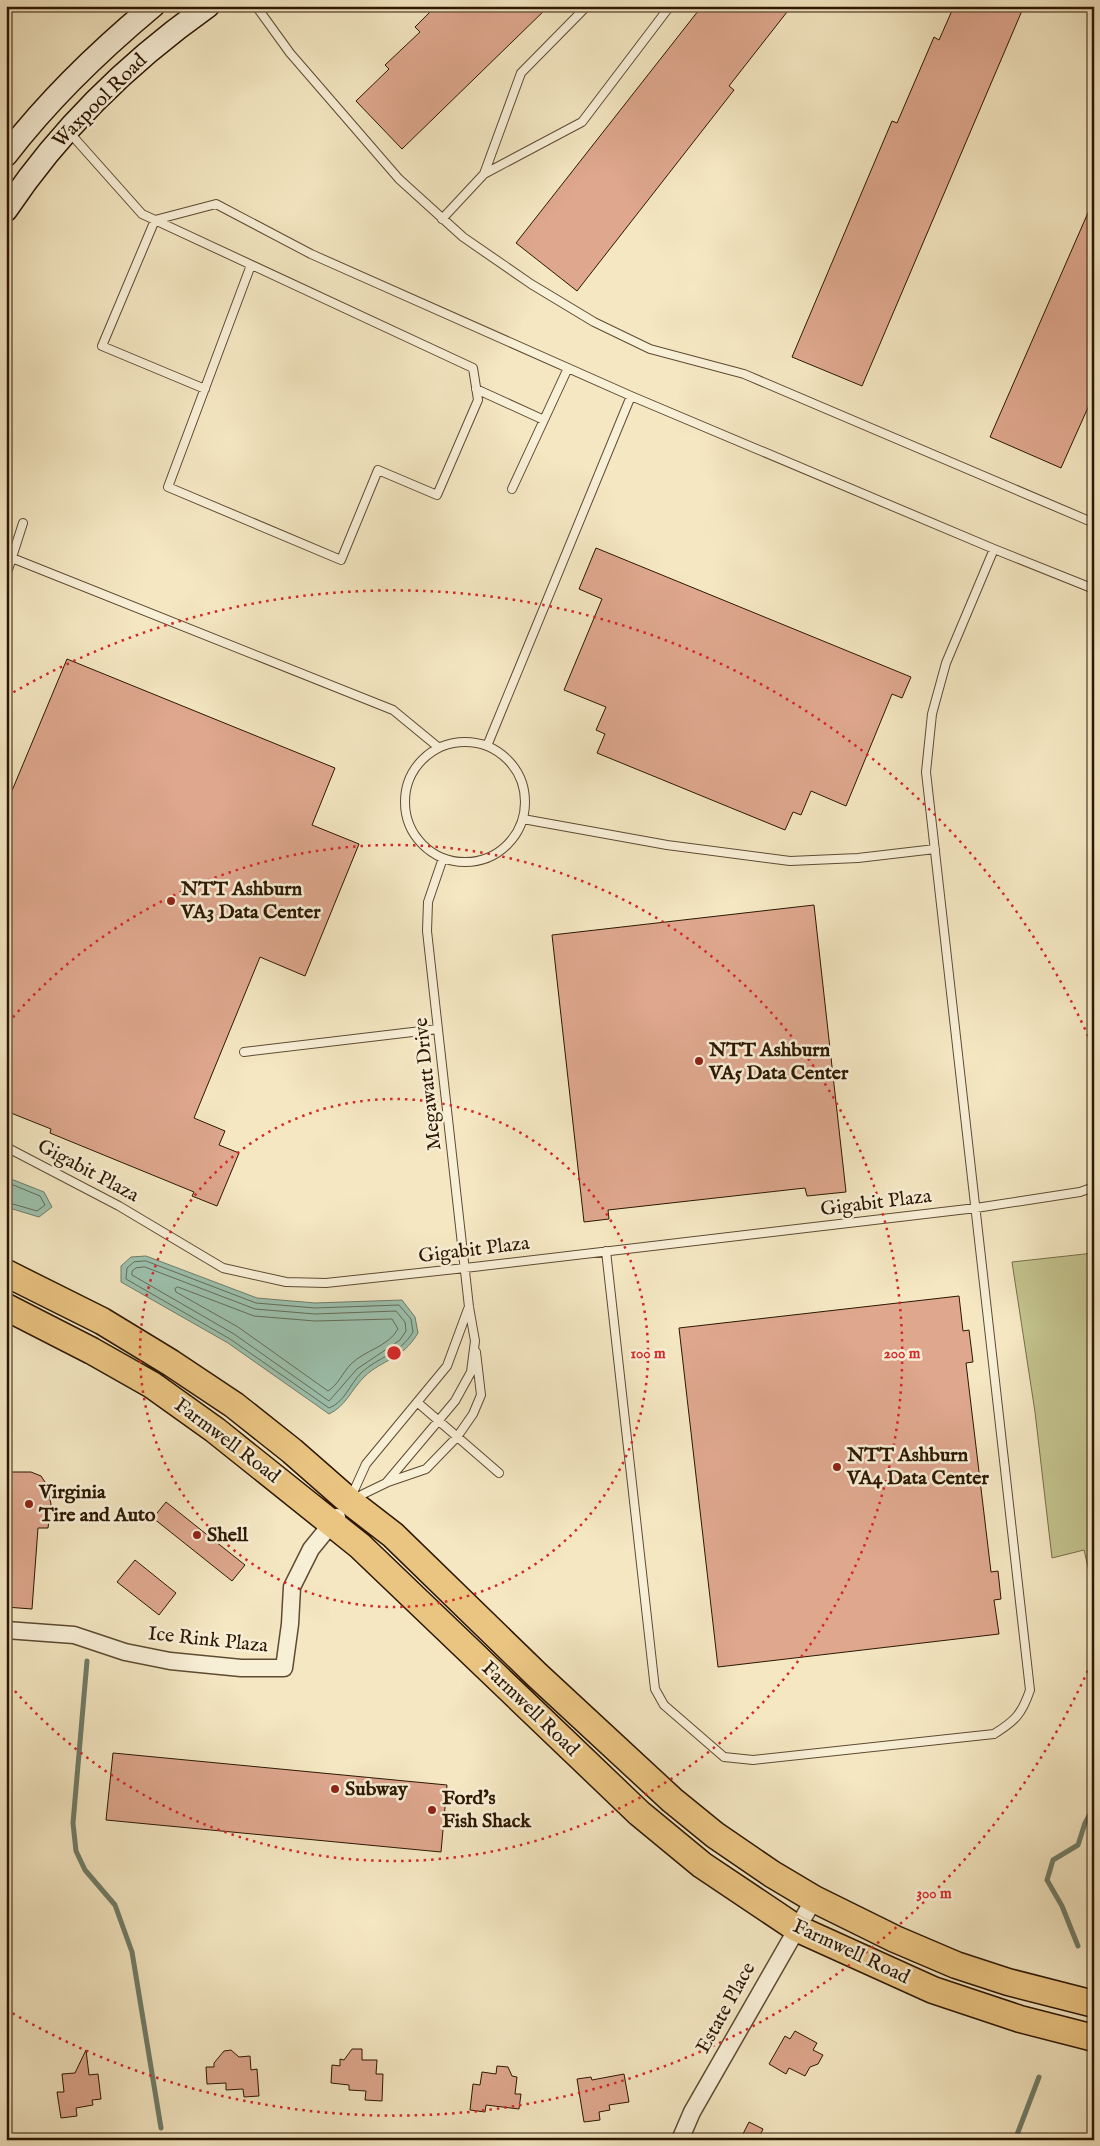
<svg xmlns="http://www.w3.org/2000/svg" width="1100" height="2146" viewBox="0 0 1100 2146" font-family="'IM FELL English',serif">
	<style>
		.green { fill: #c3c38e; stroke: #786d48 }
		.water { fill: #9cc1ae; stroke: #6f7d69 }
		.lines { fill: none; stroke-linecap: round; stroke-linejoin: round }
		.shore { stroke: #646c58; stroke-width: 1 }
		.stream { stroke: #6f7d69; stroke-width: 5 }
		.building { fill: #dea78e; stroke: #2c1702 }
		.lane-casing { stroke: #5e4b32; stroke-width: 10 }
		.street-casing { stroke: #5e4b32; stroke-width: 19 }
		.secondary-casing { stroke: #2c1702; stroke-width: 25 }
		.primary-casing { stroke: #2c1702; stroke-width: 29 }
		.lane { stroke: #f8efd7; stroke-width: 8 }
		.street { stroke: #f8efd7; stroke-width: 16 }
		.secondary { stroke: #f8efd7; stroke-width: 22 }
		.primary { stroke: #eac481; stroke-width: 26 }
		.ring { fill: none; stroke: #d62828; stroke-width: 2.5; stroke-dasharray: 2.5 5 }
		.poi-dot { fill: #8f2418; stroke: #f8efd7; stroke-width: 2 }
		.labels { text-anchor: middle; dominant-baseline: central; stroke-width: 5; stroke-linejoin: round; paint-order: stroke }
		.street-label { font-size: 20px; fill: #2c1702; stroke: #f8efd7 }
		.poi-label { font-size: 20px; font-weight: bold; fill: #2c1702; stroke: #f8efd7; text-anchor: start }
		.centre { fill: #d62828; stroke: #f8efd7; stroke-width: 2.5 }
		.ring-label { font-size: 15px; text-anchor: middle; font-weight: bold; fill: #d62828; stroke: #f8efd7; stroke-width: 5; stroke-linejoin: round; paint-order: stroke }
	</style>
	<rect width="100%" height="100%" fill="#f4e7c2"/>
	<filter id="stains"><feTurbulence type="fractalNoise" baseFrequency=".004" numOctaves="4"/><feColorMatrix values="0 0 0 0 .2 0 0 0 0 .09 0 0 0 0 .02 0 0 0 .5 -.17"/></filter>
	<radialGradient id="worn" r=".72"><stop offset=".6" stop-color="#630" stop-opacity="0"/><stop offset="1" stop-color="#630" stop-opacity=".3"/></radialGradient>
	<!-- green -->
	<path class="green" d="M1094,1253V1592L1084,1550L1052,1558L1035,1412L1012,1262Z"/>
	<!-- water -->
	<path class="water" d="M6,1177L44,1192L52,1207L39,1217L6,1207Z
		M146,1256L257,1298L315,1303L402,1300L415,1317L418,1333C401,1361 384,1358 364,1377C351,1390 346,1406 329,1414L228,1343L121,1282V1266L131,1257Z"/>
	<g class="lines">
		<!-- shore -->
		<path class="shore" d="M6,1182L40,1196L45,1205L37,1211L6,1202
			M146,1261L256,1303L315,1308L399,1305L411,1319L413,1332C400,1354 378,1357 361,1373C350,1384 344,1403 329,1408L230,1339L126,1279L127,1268L134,1262Z
			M145,1267L255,1309L315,1314L396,1311L405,1322L406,1331L400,1340L357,1369L329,1401L234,1334L132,1275V1271L136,1268Z
			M178,1287L254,1316L315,1321L392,1319L398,1329C388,1347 365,1350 351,1364C343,1372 338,1385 328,1391L238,1327L176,1292L175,1289Z"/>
		<!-- stream -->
		<path class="stream" d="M87,1661L73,1823L76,1851L85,1870L115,1905L132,1952L161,2128
			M1078,1946L1062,1906L1047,1880L1053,1860L1078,1845L1085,1823L1094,1807
			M1015,2140L1039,2077"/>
	</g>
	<!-- building -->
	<path class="building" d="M436,6H549L402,149L356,101L389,69L385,65L420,32L415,27Z
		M702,6H779L787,12L729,86L734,90L577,291L516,243Z
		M954,6H1024L862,386L792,357L892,121L897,123L934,37L939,40Z
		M1094,199V394L1061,468L990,437Z
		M596,548L911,677L902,698L892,694L846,806L811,791L801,815L793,812L785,830L597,753L605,734L596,730L606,707L564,690L602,599L579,589Z
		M67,659L335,768L312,825L359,844L305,976L260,957L194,1118L225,1131L219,1145L239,1153L217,1206L192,1196L194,1192L50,1133L51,1129L6,1111V805Z
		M814,905L846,1192L807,1196L805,1188L608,1210L609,1219L584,1222L552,935Z
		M959,1296L963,1331L969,1330L973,1362L966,1363L991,1572L998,1571L1001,1599L994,1600L999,1634L718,1667L679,1328Z
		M6,1472H31L41,1476L47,1485L51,1504L48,1528H38L32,1609L6,1607Z
		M166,1502L245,1565L232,1581L153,1518Z
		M135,1560L176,1593L159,1615L117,1582Z
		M113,1753L447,1785L441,1852L106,1820Z
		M795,2031L817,2043L813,2050L823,2055L818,2064L810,2067L805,2076L789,2068L786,2074L769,2064L785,2036L790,2039Z
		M352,2049H362V2060H377L376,2074H383L382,2101L365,2100L366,2091L349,2090V2085L331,2083L332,2065L340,2066V2059L344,2060Z
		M86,2050L89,2075L98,2074L101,2099L92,2100L93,2105L76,2108L77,2116L61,2118L57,2092H64L62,2074L75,2073Z
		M231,2050L239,2057L250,2056L251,2070L257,2069L259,2096L244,2097L243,2089L226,2090V2083L207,2084L206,2067H214V2063L224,2051Z
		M497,2066L508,2067L512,2076L517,2077L515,2094H521L519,2109L486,2105L485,2112L470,2110L473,2084L480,2085L482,2072L496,2074Z
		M624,2074L629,2102L609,2105L610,2110L599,2112L600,2120L584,2122L577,2079L591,2077L592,2080Z
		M749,2122L763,2129L758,2140H740Z"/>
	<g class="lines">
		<defs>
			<path id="lane" d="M256,6L290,53L399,179L463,237L531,284L594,322L650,349L744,374L1094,523
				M587,6L521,73L484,174L582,122L670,6
				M69,132L142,214L473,368L478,400L437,495L378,470L341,560L168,487L251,265
				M442,219L484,174
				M205,389L102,346L155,220L216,204L311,254L631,396
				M476,389L544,420
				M512,489L568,368
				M12,558L393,710L438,747
				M6,576L23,523
				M405 802a60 60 0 1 1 120 0a60 60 0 1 1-120 0Z
				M487,746L631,396L994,549L1094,589
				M523,819L667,845L790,861L858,858L935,849
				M244,1052L438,1029
				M6,1147L119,1206L223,1268L286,1282L326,1283L465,1268L976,1208L1080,1192L1094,1187
				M606,1251L655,1689L664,1705L724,1757L753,1760L994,1734C1015,1721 1022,1714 1030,1690L926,772L932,714L946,663L994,549
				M417,1402L499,1473
				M388,1482L426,1469L457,1437L473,1414L481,1395L476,1352
				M351,1497L366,1464L447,1366L468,1309
				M353,1499L386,1483L455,1401L471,1372L475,1341L469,1307L427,931L428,902L443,858"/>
			<path id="street" d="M6,1630L74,1635L125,1652L170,1661L241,1668H284L290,1624L292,1587L311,1549L337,1517
				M680,2140L692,2112L814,1899"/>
			<path id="secondary" d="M6,155C49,99 99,51 153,6
				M6,210C60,129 129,62 208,6"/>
			<path id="primary" d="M6,1273L102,1321L171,1363L234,1405L292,1451L349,1501L393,1535L537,1675L672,1800L715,1835L772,1874L814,1899L895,1939L956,1965L1008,1982L1094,2004
				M6,1307L92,1351L152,1385L215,1430L360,1546L639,1813L702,1865L796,1928L933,1990L1020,2019L1094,2038"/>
		</defs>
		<!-- lane casing -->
		<use href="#lane" class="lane-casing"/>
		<!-- street casing -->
		<use href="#street" class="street-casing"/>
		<!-- secondary casing -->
		<use href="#secondary" class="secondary-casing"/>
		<!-- primary casing -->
		<use href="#primary" class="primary-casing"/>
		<!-- lane -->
		<use href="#lane" class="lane"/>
		<!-- street -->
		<use href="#street" class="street"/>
		<!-- secondary -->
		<use href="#secondary" class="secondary"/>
		<!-- primary -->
		<use href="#primary" class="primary"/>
	</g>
	<!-- distance rings -->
	<g class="ring">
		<circle cx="394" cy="1353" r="254"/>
		<path d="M8 1023A508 508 0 1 1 8 1683"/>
		<path d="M1094 1657A763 763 0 0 1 7 2010M7 696A763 763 0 0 1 1094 1049"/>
	</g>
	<!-- markers -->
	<g class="poi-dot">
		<circle cx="171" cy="901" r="5"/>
		<circle cx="699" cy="1061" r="5"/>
		<circle cx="837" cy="1467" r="5"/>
		<circle cx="29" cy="1504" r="5"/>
		<circle cx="197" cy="1535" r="5"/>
		<circle cx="335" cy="1789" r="5"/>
		<circle cx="432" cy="1810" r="5"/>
	</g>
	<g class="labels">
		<!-- street labels -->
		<g class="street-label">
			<text transform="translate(100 101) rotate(-45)">Waxpool Road</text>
			<text transform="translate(428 1084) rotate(-96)">Megawatt Drive</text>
			<text transform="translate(88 1171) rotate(28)">Gigabit Plaza</text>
			<text transform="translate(876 1203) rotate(-7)">Gigabit Plaza</text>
			<text transform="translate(474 1250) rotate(-7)">Gigabit Plaza</text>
			<text transform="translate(227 1441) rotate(37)">Farmwell Road</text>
			<text transform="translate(208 1640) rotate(6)">Ice Rink Plaza</text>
			<text transform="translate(530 1709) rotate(44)">Farmwell Road</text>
			<text transform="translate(851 1952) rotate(25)">Farmwell Road</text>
			<text transform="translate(726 2008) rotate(-61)">Estate Place</text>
		</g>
		<!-- poi labels -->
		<g class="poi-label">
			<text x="181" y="889">NTT Ashburn<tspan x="181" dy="23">VA3 Data Center</tspan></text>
			<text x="709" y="1050">NTT Ashburn<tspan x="709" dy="23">VA5 Data Center</tspan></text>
			<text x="847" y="1455">NTT Ashburn<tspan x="847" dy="23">VA4 Data Center</tspan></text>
			<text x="39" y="1492">Virginia<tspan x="39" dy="23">Tire and Auto</tspan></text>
			<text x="207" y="1535">Shell</text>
			<text x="345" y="1789">Subway</text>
			<text x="442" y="1798">Ford's<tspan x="442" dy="23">Fish Shack</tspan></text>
		</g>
	</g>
	<circle cx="394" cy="1353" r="8" class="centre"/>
	<g class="ring-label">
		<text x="648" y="1358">100 m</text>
		<text x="902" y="1358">200 m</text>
		<text x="934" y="1898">300 m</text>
	</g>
	<!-- margin -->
	<rect width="1100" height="2146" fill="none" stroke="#f4e7c2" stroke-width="25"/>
	<rect x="8" y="8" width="1085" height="2131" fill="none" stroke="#2c1702" stroke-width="2.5"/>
	<rect x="12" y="12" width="1075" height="2121" fill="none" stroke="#2c1702"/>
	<rect width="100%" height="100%" filter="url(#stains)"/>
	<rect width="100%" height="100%" fill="url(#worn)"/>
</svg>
